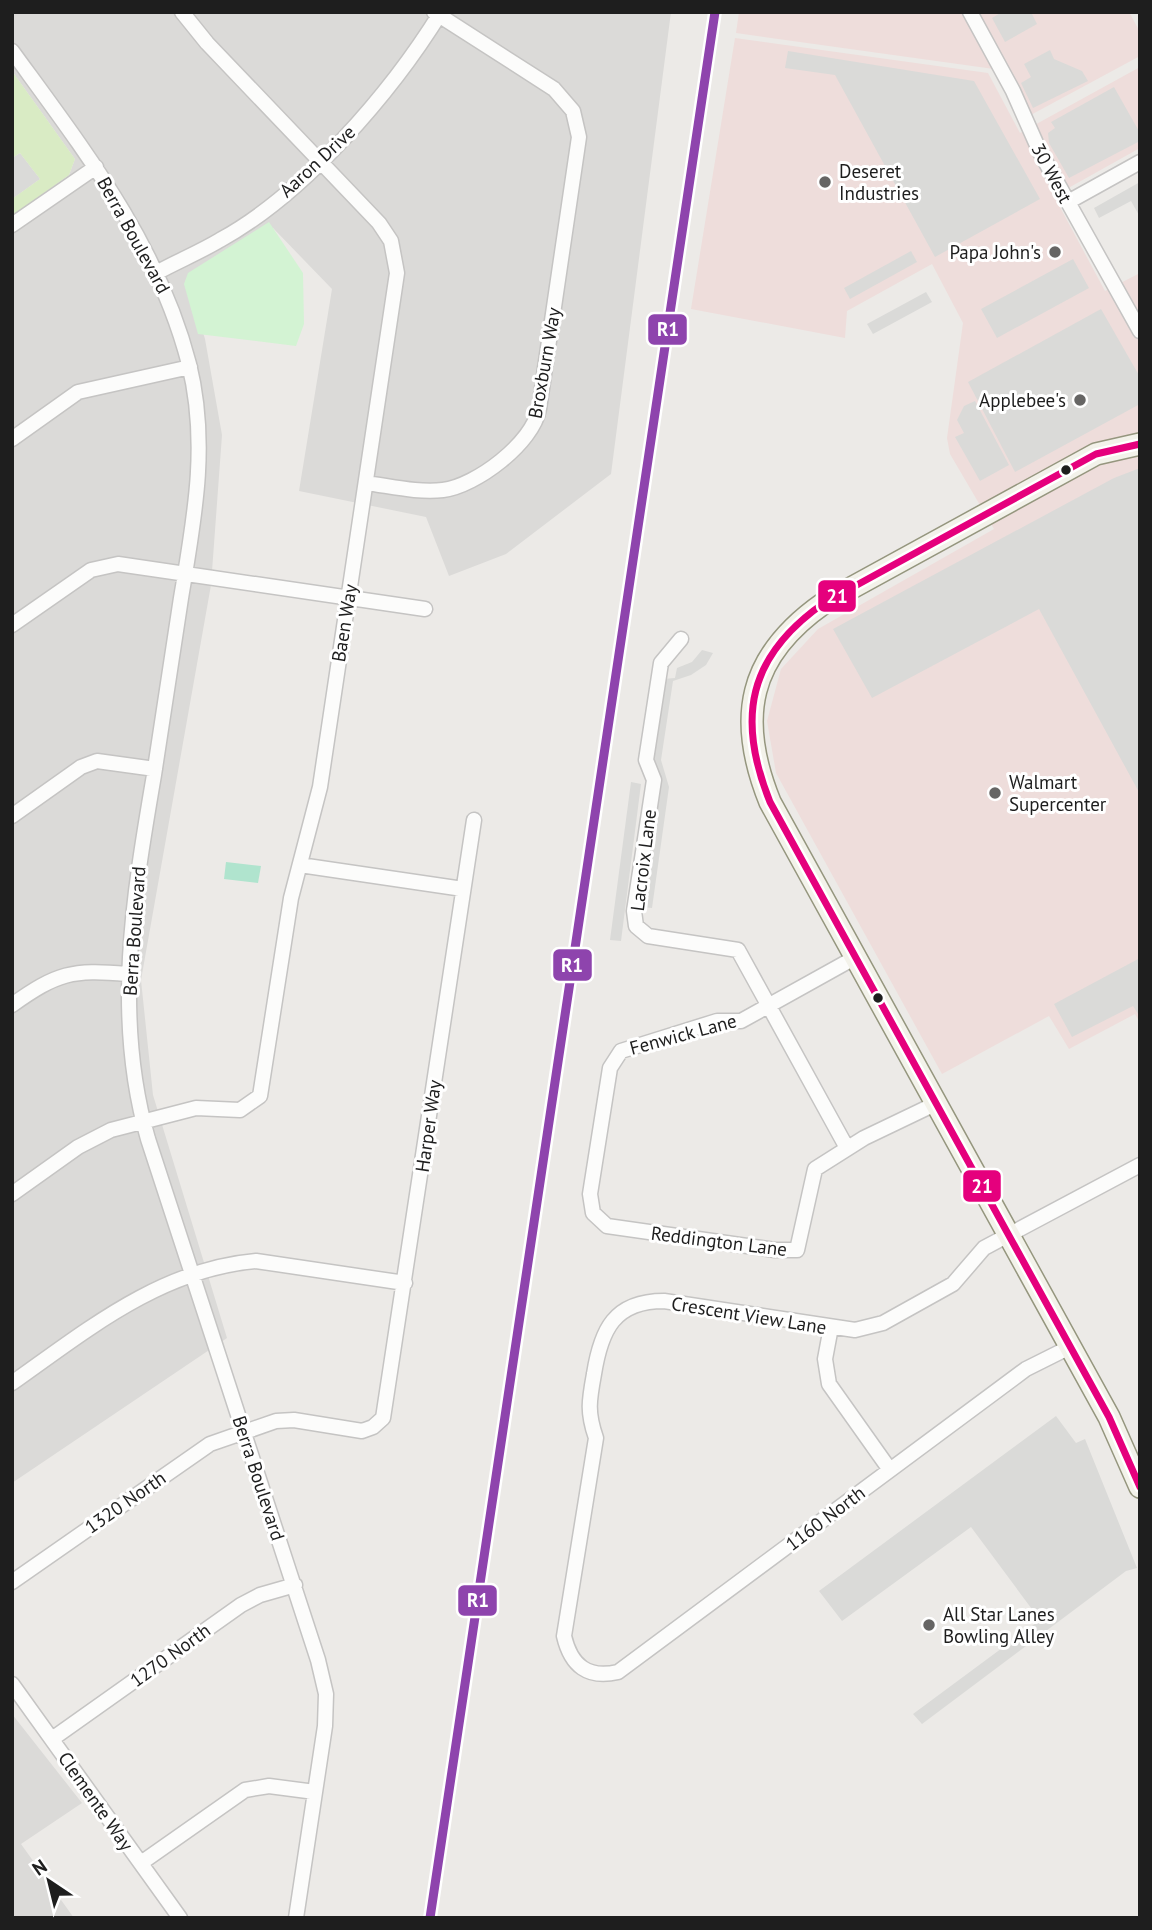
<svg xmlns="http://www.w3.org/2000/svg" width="1152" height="1930" viewBox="0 0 1152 1930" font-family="'PT Sans',sans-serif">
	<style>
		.residential { fill: #dbdad8 }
		.commercial { fill: #eedddb }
		.religious { fill: #dadad8 }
		.grass { fill: #d9ebc4 }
		.park { fill: #d3f3d3 }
		.pitch { fill: #b0e4ce }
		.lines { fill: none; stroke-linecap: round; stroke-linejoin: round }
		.street-casing { stroke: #c5c4c3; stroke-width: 17 }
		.secondary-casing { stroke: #95967e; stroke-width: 24 }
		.street { stroke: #fcfcfb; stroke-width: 14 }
		.secondary { stroke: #f3f2ea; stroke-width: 21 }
		.bus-1-casing { stroke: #fff; stroke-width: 12 }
		.bus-1 { stroke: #e5007d; stroke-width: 7 }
		.rail-1-casing { stroke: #fff; stroke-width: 14 }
		.rail-1 { stroke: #8e44ad; stroke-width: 9 }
		.poi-dot { fill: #666564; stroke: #fff; stroke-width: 2.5 }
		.bus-dot { fill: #1e1e1e; stroke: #fff; stroke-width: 2.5 }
		.labels { text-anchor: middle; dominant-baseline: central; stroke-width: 6; stroke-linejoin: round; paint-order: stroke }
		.street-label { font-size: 19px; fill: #1e1e1e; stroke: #fff }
		.poi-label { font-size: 19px; fill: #1e1e1e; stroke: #fff; text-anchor: start }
		.line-badge { stroke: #fff; stroke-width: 2.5 }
		.badge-label { font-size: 19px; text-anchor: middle; font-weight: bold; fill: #fff }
	</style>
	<rect width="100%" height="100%" fill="#eceae7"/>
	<!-- residential -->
	<path class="residential" d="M12,12H671L611,474L506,554L449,576L426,517L299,491L332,289L273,228L188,283L205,339L222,435L211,585L141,980L153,1095L227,1338L12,1483V216L69,175L75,159L12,71Z
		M12,1714L82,1803L21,1844L74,1918H12Z"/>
	<!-- commercial -->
	<path class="commercial" d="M739,12H1129L1140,32V56L1027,117L1001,70L736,33Z
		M735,38L988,73L1020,133L1140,67V148L1054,196L1105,291L1140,273V1023L1135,1014L1069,1049L1049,1016L942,1074L776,773L767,721L781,669L818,629L994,529L950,454L947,438L963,323L932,264L847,311L845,338L691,309Z"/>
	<!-- religious -->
	<path class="religious" d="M1002,12H1031L1037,24L1005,42L992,18Z
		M1050,50L1054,59L1082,71L1088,81L1033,108L1021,83L1031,77L1024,64Z
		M788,51L974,81L1040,199L935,257L835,75L785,68Z
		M1114,87L1140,133V141L1069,178L1049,143L1048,133L1055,128L1051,122Z
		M20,153L40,179L12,199V158Z
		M1140,182V217L1131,201L1099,218L1094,208Z
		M911,251L917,262L850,299L844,288Z
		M1073,259L1089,288L997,338L981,309Z
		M926,292L932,302L873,334L867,324Z
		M1101,309L1140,377V404L1015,472L968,382Z
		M975,401L1009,465L980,481L955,437L964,433L957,420L964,406Z
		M1140,468V794L1039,609L872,698L833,629L1114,478Z
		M702,650L713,653L706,665L691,675L673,681L661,760L669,787L652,908L641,907L652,762L663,679L675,678L677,668L692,662Z
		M631,782L641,784L621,941L610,940Z
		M1140,958V1017L1133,1006L1072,1037L1054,1004Z
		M1056,1416L1076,1443L1085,1439L1137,1568L1126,1571L922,1724L913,1714L1040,1620L971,1527L842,1621L819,1591Z"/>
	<!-- grass -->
	<path class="grass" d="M12,71L75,159L69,175L12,216V199L40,179L20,153L12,158Z"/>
	<!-- park -->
	<path class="park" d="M269,222L303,273L304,324L296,346L198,334L184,284L188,273Z"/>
	<!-- pitch -->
	<path class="pitch" d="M226,862L261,866L258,883L224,879Z"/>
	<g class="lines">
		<defs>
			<path id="street" d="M970,12L1013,91L1040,152L1140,331
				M12,51C84,150 158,244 189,364C209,444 194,520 181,598C172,657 163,716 154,775C133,897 113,1018 148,1139L318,1660L326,1694L325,1726L296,1918
				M1068,202L1140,162
				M12,225L96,167
				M158,272C178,261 200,252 220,240C304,194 391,93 441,12
				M12,439L78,392L190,367
				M366,483C390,486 418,493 443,490C476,486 533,443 539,409L579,137L573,111L554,89L434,12
				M12,625L91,570L118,564L425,609
				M681,639L661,663L646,760L654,780L634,911L636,926L648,936L738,950L847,1148
				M12,816L81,767L97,761L155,769
				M300,865L463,889
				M856,957L741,1021H717L621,1051L610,1068L590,1194L593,1213L607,1226L775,1250H797L815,1169L864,1138L937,1103
				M12,1005C57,973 72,969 127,974
				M12,1194L78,1147L111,1130L196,1108L240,1110L260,1096L291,898L320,787L397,273L391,241L379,223L207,43L182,12
				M831,1327L825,1359L829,1384L890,1470
				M1070,1347L1026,1369L618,1672C588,1679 571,1666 564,1636L596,1438C587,1412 589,1401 594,1374C601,1330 614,1301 664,1301L855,1330L883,1323L953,1284L984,1248L1140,1165
				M12,1383C87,1330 161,1269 256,1261L405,1283
				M12,1582L210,1444L276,1421L294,1420L362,1431L373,1427L383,1418L474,820
				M12,1684L180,1918
				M52,1739L241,1605L260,1595L295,1585
				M141,1863L245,1790L269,1786L315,1792"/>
			<path id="secondary" d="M1140,444L1096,454L824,603C748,656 736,718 770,802L1109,1417L1140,1487"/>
		</defs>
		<!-- street casing -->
		<use href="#street" class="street-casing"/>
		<!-- secondary casing -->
		<use href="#secondary" class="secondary-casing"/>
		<!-- street -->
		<use href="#street" class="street"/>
		<!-- secondary -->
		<use href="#secondary" class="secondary"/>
		<defs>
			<path id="bus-1" d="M1140,444L1096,454L824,603C748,656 736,718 770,802L1109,1417L1140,1487"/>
		</defs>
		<!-- bus-1 casing -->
		<use href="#bus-1" class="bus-1-casing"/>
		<!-- bus-1 -->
		<use href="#bus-1" class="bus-1"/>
		<defs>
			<path id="rail-1" d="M430,1918L715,12"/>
		</defs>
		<!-- rail-1 casing -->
		<use href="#rail-1" class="rail-1-casing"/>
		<!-- rail-1 -->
		<use href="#rail-1" class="rail-1"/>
	</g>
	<!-- markers -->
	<g class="poi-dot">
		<circle cx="825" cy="182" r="7"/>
		<circle cx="1055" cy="252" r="7"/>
		<circle cx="1080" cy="400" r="7"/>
		<circle cx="995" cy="793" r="7"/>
		<circle cx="929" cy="1625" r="7"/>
	</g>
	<g class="bus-dot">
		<circle cx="1066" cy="470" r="6"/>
		<circle cx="878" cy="998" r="6"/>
	</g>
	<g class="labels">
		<!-- street labels -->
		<g class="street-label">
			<text transform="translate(317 161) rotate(-43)">Aaron Drive</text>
			<text transform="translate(1052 173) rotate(62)">30 West</text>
			<text transform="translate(134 235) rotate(61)">Berra Boulevard</text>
			<text transform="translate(544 363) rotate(-80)">Broxburn Way</text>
			<text transform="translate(344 623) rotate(-81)">Baen Way</text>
			<text transform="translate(643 860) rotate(-83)">Lacroix Lane</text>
			<text transform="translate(134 931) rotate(-86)">Berra Boulevard</text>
			<text transform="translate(683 1034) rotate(-15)">Fenwick Lane</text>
			<text transform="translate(428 1126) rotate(-82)">Harper Way</text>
			<text transform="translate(719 1241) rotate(7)">Reddington Lane</text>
			<text transform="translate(749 1315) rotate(9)">Crescent View Lane</text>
			<text transform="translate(259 1478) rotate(72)">Berra Boulevard</text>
			<text transform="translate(125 1502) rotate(-35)">1320 North</text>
			<text transform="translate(825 1518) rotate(-37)">1160 North</text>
			<text transform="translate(170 1655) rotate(-36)">1270 North</text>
			<text transform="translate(96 1801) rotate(55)">Clemente Way</text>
		</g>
		<!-- poi labels -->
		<g class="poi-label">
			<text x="839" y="171">Deseret<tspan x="839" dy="22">Industries</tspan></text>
			<text x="1041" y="252" text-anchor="end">Papa John's</text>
			<text x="1066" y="400" text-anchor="end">Applebee's</text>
			<text x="1009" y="782">Walmart<tspan x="1009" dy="22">Supercenter</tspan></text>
			<text x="943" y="1614">All Star Lanes<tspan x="943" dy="22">Bowling Alley</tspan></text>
		</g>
	</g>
	<g class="line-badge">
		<rect x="647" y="313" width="41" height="33" rx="7" fill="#8e44ad"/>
		<rect x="817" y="579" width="40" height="34" rx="7" fill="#e5007d"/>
		<rect x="552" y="948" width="41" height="34" rx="7" fill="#8e44ad"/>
		<rect x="962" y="1169" width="40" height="34" rx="7" fill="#e5007d"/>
		<rect x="457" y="1584" width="41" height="33" rx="7" fill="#8e44ad"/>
	</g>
	<g class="badge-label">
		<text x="668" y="336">R1</text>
		<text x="837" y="603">21</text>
		<text x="572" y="972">R1</text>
		<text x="982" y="1193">21</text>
		<text x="478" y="1607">R1</text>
	</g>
	<!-- border -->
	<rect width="1152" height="1930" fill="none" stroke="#1e1e1e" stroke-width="28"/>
	<!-- north arrow -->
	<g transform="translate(49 1881) rotate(325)" stroke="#ffffff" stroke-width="5" paint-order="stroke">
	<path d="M0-5L12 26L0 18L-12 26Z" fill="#1e1e1e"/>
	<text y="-10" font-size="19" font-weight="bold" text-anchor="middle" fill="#1e1e1e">N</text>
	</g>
</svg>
